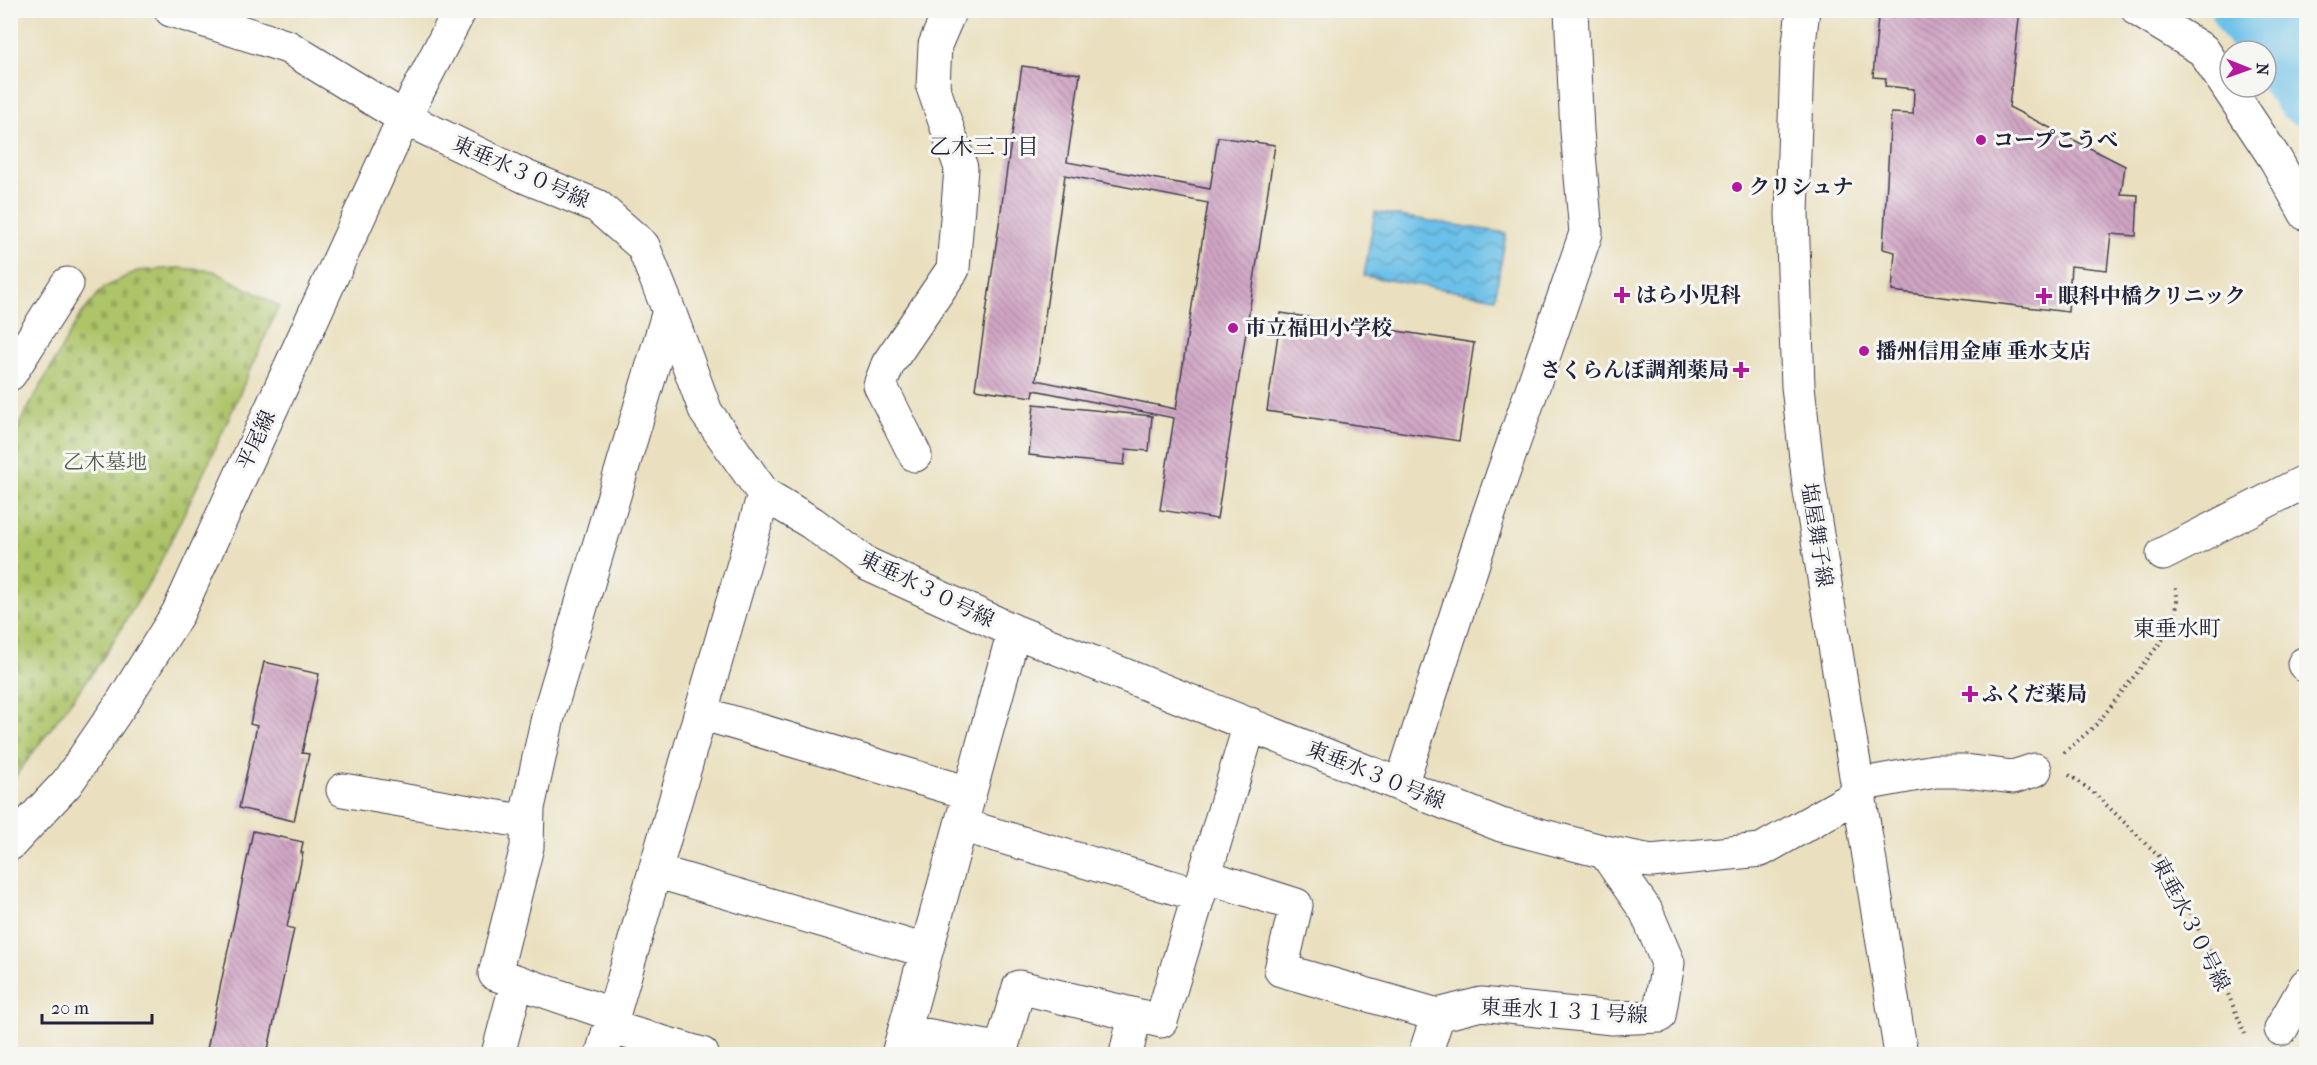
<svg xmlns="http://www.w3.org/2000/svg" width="2317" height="1065" viewBox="0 0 2317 1065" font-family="'IM FELL French Canon','Noto Serif JP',serif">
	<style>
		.cemetery { fill: url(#cemetery-stones); stroke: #687352; stroke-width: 1.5 }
		.water { fill: url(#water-waves); stroke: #467192; stroke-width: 1.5 }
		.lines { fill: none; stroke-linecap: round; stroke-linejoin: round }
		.river { stroke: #6bc0e8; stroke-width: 66 }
		.building { fill: url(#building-back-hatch); fill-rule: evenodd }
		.minor-casing { stroke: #403e4f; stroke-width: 35 }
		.path { stroke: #403e4f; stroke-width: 4; stroke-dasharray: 1.5 4.5; stroke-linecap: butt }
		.minor { stroke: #fff; stroke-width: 33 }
		.poi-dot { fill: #b5179e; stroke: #f6f6f2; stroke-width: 2 }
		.labels { text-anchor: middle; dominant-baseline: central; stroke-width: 6; stroke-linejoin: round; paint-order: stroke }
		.poi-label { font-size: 21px; font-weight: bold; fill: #22223b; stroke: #f6f6f2; text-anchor: start }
		.street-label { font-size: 21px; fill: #22223b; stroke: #f6f6f2 }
		.park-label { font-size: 21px; fill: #535b4b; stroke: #f6f6f2 }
		.neighbourhood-label { font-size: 22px; fill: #22223b; stroke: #f6f6f2 }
	</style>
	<defs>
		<pattern id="cemetery-stones" width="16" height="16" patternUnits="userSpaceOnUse" patternTransform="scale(1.5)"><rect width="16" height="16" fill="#adc469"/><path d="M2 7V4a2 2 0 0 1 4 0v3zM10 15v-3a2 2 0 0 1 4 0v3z" fill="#95a85c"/></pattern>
		<pattern id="water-waves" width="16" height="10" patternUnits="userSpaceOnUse" patternTransform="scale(1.5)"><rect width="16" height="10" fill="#6bc0e8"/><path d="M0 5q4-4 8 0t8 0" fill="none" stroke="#589cbd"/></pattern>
		<pattern id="building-back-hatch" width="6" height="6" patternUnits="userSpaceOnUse" patternTransform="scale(1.5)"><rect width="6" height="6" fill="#d0a5c4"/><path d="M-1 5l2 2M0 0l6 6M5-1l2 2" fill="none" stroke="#a886a0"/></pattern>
	</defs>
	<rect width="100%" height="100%" fill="#f6f6f2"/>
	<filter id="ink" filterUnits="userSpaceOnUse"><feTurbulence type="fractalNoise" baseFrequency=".0167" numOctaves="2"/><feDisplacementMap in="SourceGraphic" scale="12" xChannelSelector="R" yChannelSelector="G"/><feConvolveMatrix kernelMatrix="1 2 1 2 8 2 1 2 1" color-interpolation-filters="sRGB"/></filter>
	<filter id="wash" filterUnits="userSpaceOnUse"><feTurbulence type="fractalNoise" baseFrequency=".008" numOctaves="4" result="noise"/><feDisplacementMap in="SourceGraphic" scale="24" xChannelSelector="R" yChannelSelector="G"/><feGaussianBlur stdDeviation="1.35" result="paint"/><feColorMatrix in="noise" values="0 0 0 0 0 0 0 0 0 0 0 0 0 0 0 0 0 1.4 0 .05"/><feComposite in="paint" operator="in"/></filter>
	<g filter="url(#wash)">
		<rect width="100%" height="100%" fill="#eae0bf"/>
		<!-- cemetery -->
		<path class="cemetery" d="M178,268L214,271L279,306L209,462L155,573L101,661L11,782V446L20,423L79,317L103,288L137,271Z"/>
		<!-- water -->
		<path class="water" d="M1375,212L1506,233L1495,298L1364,276Z"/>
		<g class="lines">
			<!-- river -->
			<path class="river" d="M2245,10L2306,93"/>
		</g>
		<g id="blocks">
			<!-- building -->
			<path class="building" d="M1895,10H2020L2009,107L2125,166L2121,194L2138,195L2136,236L2111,234L2107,270L2071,266L2068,312L1892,291L1895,252L1883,249L1891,113L1913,114L1914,89L1885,86L1886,78L1873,77L1878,17H1894Z
				M1022,66L1080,74L1067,162L1210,189L1218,137L1275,145L1217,519L1160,510L1174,418L1034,390L1033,397L975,389ZM1065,175L1208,203L1176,409L1036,380Z
				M1281,313L1474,343L1459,441L1267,411Z
				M1034,404L1152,416L1149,451L1126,449L1124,465L1029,455Z
				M264,662L319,674L302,753L309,754L294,821L239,808L257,726L250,724Z
				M253,831L303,842L301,853H303L287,927L294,929L267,1054H206Z"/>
		</g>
	</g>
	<g filter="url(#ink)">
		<use href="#blocks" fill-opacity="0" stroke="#403e4f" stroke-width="1.5"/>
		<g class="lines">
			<defs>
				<path id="minor" d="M171,10L288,47L404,118L526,177L597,206L643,246L669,311L706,412L764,494L812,523L867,564L1014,631L1501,825L1605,852L1651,861L1761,850L1860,794
					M1803,10L1797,60L1792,214L1798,386L1809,485L1901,1054
					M2138,10L2203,50L2276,160L2306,214
					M10,374L67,284
					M915,455L880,385L888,364L953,269L961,168L933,87L935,45L950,10
					M2163,554L2306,481
					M2304,664L2306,666
					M701,713L969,793
					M1401,785L1488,517L1586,233L1577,131L1571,10
					M1858,785L1935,771H1965L2013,777L2035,770
					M343,790L527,822
					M961,825L1199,895
					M10,844L67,783L123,701L178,613L404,118L460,10
					M655,871L926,951
					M1205,876L1296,905L1281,970L1438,1015
					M614,1015L495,974L527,847L528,808L548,717L669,311
					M610,1027L702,1054
					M2281,1029L2306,985
					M905,1031L1001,1050L1019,987L1161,1021L1250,724
					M498,1054L517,982
					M602,1054L764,494
					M898,1054L1014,631
					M1126,1054L1135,1015
					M1425,1054L1438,1015L1481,1004L1612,1018L1659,1016L1668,963L1646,911L1605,852"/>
			</defs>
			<!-- minor casing -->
			<use href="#minor" class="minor-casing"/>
			<!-- path -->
			<path class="path" d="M2064,753L2097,724L2167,634C2175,619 2180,602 2175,586
				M2069,775L2093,792L2159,856L2209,949L2245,1034"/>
			<!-- minor -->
			<use href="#minor" class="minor"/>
		</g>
	</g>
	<!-- markers -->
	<g class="poi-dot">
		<circle cx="1981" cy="140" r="6"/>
		<circle cx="1737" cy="187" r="6"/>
		<path d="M1619 286h6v6h6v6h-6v6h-6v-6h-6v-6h6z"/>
		<path d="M2041 287h6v6h6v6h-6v6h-6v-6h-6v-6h6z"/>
		<circle cx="1233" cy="328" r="6"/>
		<circle cx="1864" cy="351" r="6"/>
		<path d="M1738 361h6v6h6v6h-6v6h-6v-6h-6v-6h6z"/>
		<path d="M1967 685h6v6h6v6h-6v6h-6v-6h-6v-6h6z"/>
	</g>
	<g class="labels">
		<!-- poi labels -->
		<g class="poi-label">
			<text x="1993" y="140">コープこうべ</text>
			<text x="1749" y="187">クリシュナ</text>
			<text x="1636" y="295">はら小児科</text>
			<text x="2058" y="296">眼科中橋クリニック</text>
			<text x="1245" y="328">市立福田小学校</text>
			<text x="1876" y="351">播州信用金庫 垂水支店</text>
			<text x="1729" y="370" text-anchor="end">さくらんぼ調剤薬局</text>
			<text x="1982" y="694">ふくだ薬局</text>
		</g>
		<!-- street labels -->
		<g class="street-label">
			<text transform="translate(521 172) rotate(24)">東垂水３０号線</text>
			<text transform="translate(256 440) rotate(-65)">平尾線</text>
			<text transform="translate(1817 535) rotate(81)">塩屋舞子線</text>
			<text transform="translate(927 589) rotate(26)">東垂水３０号線</text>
			<text transform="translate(1376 775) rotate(22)">東垂水３０号線</text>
			<text transform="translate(2191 924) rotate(63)">東垂水３０号線</text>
			<text transform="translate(1564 1011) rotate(3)">東垂水１３１号線</text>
		</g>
		<!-- park labels -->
		<g class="park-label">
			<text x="105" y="462">乙木墓地</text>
		</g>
		<!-- neighbourhood labels -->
		<g class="neighbourhood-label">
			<text x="984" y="147">乙木三丁目</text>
			<text x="2177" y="629">東垂水町</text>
		</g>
	</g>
	<!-- margin -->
	<rect width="2317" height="1065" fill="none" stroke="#f6f6f2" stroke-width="36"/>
	<!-- north arrow -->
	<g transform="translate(2248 69) rotate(91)"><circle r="28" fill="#f6f6f2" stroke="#a1a1a9" stroke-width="1.5"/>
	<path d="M0-4.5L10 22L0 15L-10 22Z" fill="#b5179e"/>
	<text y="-9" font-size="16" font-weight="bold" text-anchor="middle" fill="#22223b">N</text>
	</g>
	<!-- scale -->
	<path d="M42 1014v9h110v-9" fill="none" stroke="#22223b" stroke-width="3"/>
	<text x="51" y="1014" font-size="18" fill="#22223b" stroke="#f6f6f2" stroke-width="4.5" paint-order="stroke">20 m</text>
</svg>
